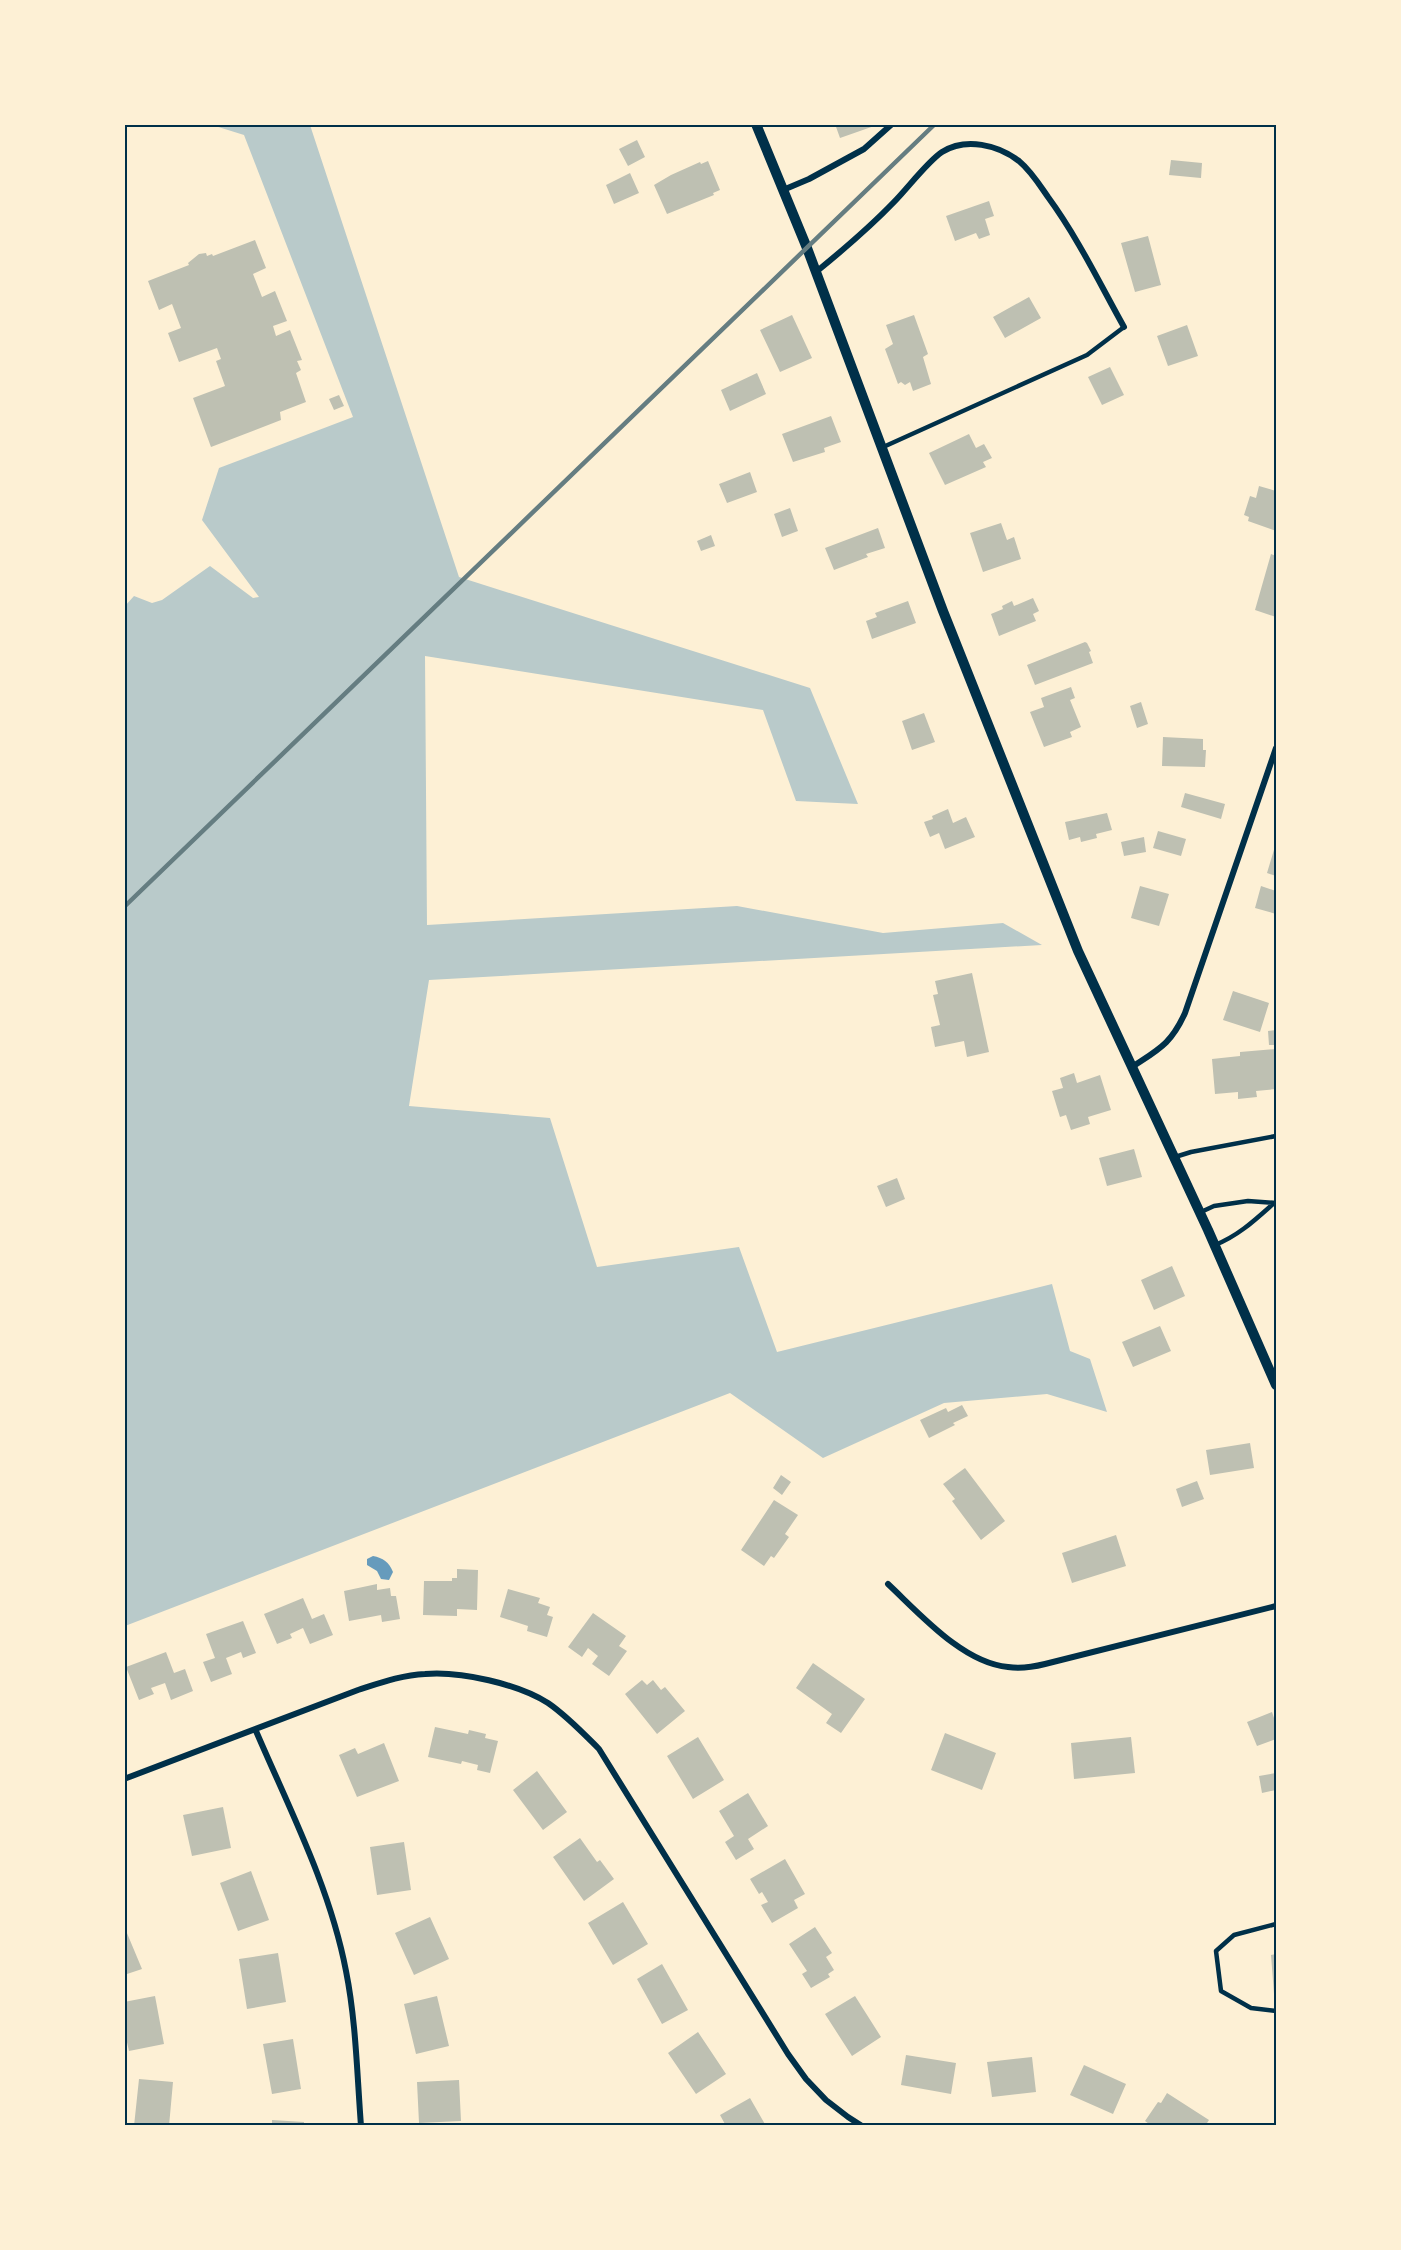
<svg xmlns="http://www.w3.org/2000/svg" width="1401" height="2250" viewBox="0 0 1401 2250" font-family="'Space Grotesk',sans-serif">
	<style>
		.green { fill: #b9caca }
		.water { fill: #669bbc }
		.building { fill: #bec0b2 }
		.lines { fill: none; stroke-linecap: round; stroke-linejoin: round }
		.service { stroke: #003049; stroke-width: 4.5 }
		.minor { stroke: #003049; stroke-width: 6 }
		.tertiary { stroke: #003049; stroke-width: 10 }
		.rail { stroke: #657d81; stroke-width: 4.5 }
		.neatline { fill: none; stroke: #003049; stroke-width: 2 }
	</style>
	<rect width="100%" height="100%" fill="#fdf0d5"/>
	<!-- green -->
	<path class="green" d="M212,125H310L459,577L810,688L858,804L796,801L763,710L425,656L427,925L737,906L883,933L1003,923L1042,945L429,980L409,1106L550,1118L597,1267L739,1247L777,1352L1052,1284L1070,1351L1090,1359L1107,1412L1047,1394L944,1403L823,1458L730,1393L125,1626V606L134,596L152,603L162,600L210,566L253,598L259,597L202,520L219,468L353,417L244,135Z"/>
	<!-- water -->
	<path class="water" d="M373,1556C383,1558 389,1562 393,1572L389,1580L381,1579L377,1571L367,1565V1559Z"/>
	<!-- building -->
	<path class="building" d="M835,124H877V125L840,138Z
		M637,140L645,157L628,166L619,149Z
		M1171,160L1202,163L1201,178L1169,175Z
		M708,161L720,190L713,193L714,195L667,214L654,185L671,175L700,162L701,164Z
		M630,173L639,193L614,204L606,185Z
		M989,201L994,216L985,219L990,235L979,239L976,233L955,241L946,216Z
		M1148,236L1161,285L1135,292L1121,243Z
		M255,240L266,268L253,274L262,297L275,291L287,321L273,326L276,336L290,330L302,360L297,361L301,370L296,373L306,402L280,412L281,420L211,447L193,398L225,386L216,361L221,359L217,348L179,362L168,333L181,328L172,304L159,310L148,281L189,265L188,263L199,254L206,253L207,256L212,254L213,256Z
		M1029,297L1041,318L1005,338L993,317Z
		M792,315L812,358L780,372L760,330Z
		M914,315L928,354L923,357L931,384L913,391L910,382L905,385L901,382L898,384L885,349L893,344L886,325Z
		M1187,325L1198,356L1168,366L1157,336Z
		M1110,367L1124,395L1102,405L1088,377Z
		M757,373L766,394L730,411L721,390Z
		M339,395L344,406L334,410L329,399Z
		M831,416L841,442L824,448L825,452L793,462L782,434Z
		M969,434L976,448L984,444L992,458L983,462L986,467L945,485L929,453Z
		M750,472L757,492L727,503L719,484Z
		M1259,486L1276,491V531L1248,521L1249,517L1244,515L1250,496L1256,498Z
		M790,508L798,531L782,537L774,514Z
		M1001,523L1007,540L1014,537L1021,559L983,572L970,533Z
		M878,528L885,548L866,554L868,557L834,570L825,548Z
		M711,535L715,546L701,551L697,541Z
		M1271,554L1276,556V617L1255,610Z
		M1033,598L1039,611L1033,614L1036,621L999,636L991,614L1003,609L1002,606L1012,601L1014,606Z
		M908,601L916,623L872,639L866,621L877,617L875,613Z
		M1085,642L1087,643L1091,651L1089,652L1093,663L1035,685L1027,665Z
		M1071,687L1075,698L1070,700L1081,727L1070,732L1072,737L1044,747L1030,712L1044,707L1041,698Z
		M1141,702L1148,724L1137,728L1130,706Z
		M924,713L935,742L912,750L902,721Z
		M1163,737L1203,739V750H1206L1205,767L1162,766Z
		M1185,793L1225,804L1221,819L1181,807Z
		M948,809L953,823L966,817L975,837L945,849L939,833L930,837L924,822L933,819L932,816Z
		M1107,813L1112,830L1096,834L1097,838L1081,842L1080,837L1069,840L1065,822Z
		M1158,831L1186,839L1181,856L1153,848Z
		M1144,837L1146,852L1124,856L1121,842Z
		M1276,843V876L1267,873Z
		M1140,886L1169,894L1159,926L1131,918Z
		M1261,886L1276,891V914L1255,908Z
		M972,973L989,1052L967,1057L964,1041L935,1047L931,1027L940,1025L933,995L938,994L935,981Z
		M1233,991L1269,1003L1260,1032L1223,1020Z
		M1276,1030V1045H1269L1268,1031Z
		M1276,1049V1089L1256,1091L1257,1097L1238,1099V1092L1215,1094L1212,1059L1240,1056V1052Z
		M1074,1073L1077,1083L1100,1075L1111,1110L1088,1117L1090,1124L1071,1130L1066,1115L1060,1117L1052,1091L1063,1088L1060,1078Z
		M1134,1149L1142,1177L1107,1186L1099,1158Z
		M897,1178L905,1199L886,1207L877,1186Z
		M1172,1266L1185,1296L1154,1310L1141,1280Z
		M1160,1326L1171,1351L1133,1367L1122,1342Z
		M962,1405L968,1416L953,1423L955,1425L929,1438L920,1420L946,1408L948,1412Z
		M1250,1443L1254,1468L1210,1475L1206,1450Z
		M965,1468L1005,1521L981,1540L952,1501L955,1499L943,1484Z
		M781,1475L791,1482L782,1495L773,1488Z
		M1197,1481L1204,1499L1182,1507L1176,1489Z
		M774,1500L798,1515L785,1534L789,1537L774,1558L771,1556L764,1566L741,1550Z
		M1116,1535L1126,1566L1072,1583L1062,1553Z
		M457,1569L478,1570L477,1610L457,1609V1616L423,1615L424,1581H452V1578H457Z
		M377,1584V1590L390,1588L391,1596H396L400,1619L382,1622L381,1615L349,1621L344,1591Z
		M508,1589L540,1598L538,1603L550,1607L547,1615L553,1617L547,1637L527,1631L528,1626L500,1617Z
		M303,1598L312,1619L324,1614L333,1635L310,1644L303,1628L290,1634L292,1638L277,1644L264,1614Z
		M593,1613L626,1636L619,1646L627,1651L609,1676L592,1664L598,1656L588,1648L582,1657L568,1647Z
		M243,1621L256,1653L243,1658L241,1652L226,1658L232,1674L211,1682L203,1662L215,1658L206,1634Z
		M166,1652L174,1673L185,1669L193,1691L171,1700L165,1683L151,1688L154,1694L139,1700L126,1667Z
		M813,1663L865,1699L841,1733L826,1723L832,1714L796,1688Z
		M642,1680L647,1685L653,1680L661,1690L665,1687L685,1711L657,1734L625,1694Z
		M1272,1712L1276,1724V1739L1257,1746L1247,1722Z
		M435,1727L468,1734L469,1730L486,1734L485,1738L498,1741L490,1773L477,1770L478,1765L462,1761L461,1764L428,1757Z
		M945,1733L996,1753L982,1790L931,1770Z
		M698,1737L724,1780L693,1799L667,1756Z
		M1131,1737L1135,1773L1074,1779L1071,1743Z
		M384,1743L399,1781L357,1797L339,1755L355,1748L358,1754Z
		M537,1771L567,1812L543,1830L513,1790Z
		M1276,1773V1790L1262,1793L1259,1776Z
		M748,1793L768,1826L748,1839L754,1849L736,1860L725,1842L734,1836L719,1811Z
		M223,1807L231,1848L192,1856L183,1815Z
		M580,1838L597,1862L600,1860L614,1879L584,1901L553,1857Z
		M404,1842L411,1890L377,1895L370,1847Z
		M785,1859L805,1894L794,1900L798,1908L772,1923L761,1905L768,1902L762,1892L759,1894L750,1879Z
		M251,1871L269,1920L238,1931L220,1883Z
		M623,1902L648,1944L613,1965L588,1923Z
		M430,1917L449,1959L414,1975L395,1933Z
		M124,1926L142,1969L124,1975Z
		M815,1927L832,1953L826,1957L834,1970L828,1974L830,1977L811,1988L802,1974L807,1971L789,1944Z
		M278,1953L286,2002L247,2009L239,1959Z
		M1276,1954V1995L1274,1994L1271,1955Z
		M662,1964L688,2010L662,2024L637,1979Z
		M155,1996L164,2044L129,2051L124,2029V2002Z
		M437,1996L449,2046L416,2054L404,2004Z
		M855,1996L881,2037L852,2056L825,2014Z
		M698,2032L726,2074L696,2094L668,2053Z
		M293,2039L301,2089L272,2094L263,2044Z
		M906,2055L956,2063L951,2094L901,2085Z
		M1032,2057L1036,2092L992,2097L987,2062Z
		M1084,2065L1126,2084L1113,2114L1070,2095Z
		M139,2079L173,2082L169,2126H134Z
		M459,2080L461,2121L419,2123L417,2082Z
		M1167,2093L1209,2120L1205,2126H1152L1145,2121L1158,2102L1161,2103Z
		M750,2098L766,2126H726L720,2115Z
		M272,2120L304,2122V2126H272Z"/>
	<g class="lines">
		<!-- service -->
		<path class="service" d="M881,448L1087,355L1124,327
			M1175,1157L1191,1152L1276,1136
			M1201,1212L1214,1206L1248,1201L1276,1203
			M1215,1245C1238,1236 1255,1220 1273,1204
			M1276,1924L1234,1935L1216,1951L1221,1991L1251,2008L1276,2011"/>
		<!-- minor -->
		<path class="minor" d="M783,190L809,179L864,149L892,124
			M816,272C843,250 870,227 894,202C908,188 927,162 942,152C966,137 998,145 1019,161C1031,171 1039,184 1048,197C1078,238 1100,284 1124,327
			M1132,1067C1159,1049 1171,1044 1185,1013L1276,748
			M888,1584C920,1614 963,1663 1008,1667C1021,1669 1033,1667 1045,1664L1276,1606
			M256,1731C289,1808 330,1887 346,1971C356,2021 357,2074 361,2126
			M124,1779L358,1690C380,1683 402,1675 425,1674C461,1671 518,1684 548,1703C567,1716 583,1733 599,1749L788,2054L806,2079L826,2100L848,2117L862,2126"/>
		<!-- tertiary -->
		<path class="tertiary" d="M756,124L807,248L943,611L1078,951L1208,1230L1276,1385"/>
		<!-- rail -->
		<path class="rail" d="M124,907L935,124"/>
	</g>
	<!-- border -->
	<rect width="1401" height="2250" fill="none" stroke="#fdf0d5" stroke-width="252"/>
	<rect x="126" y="126" width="1149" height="1998" class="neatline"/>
</svg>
